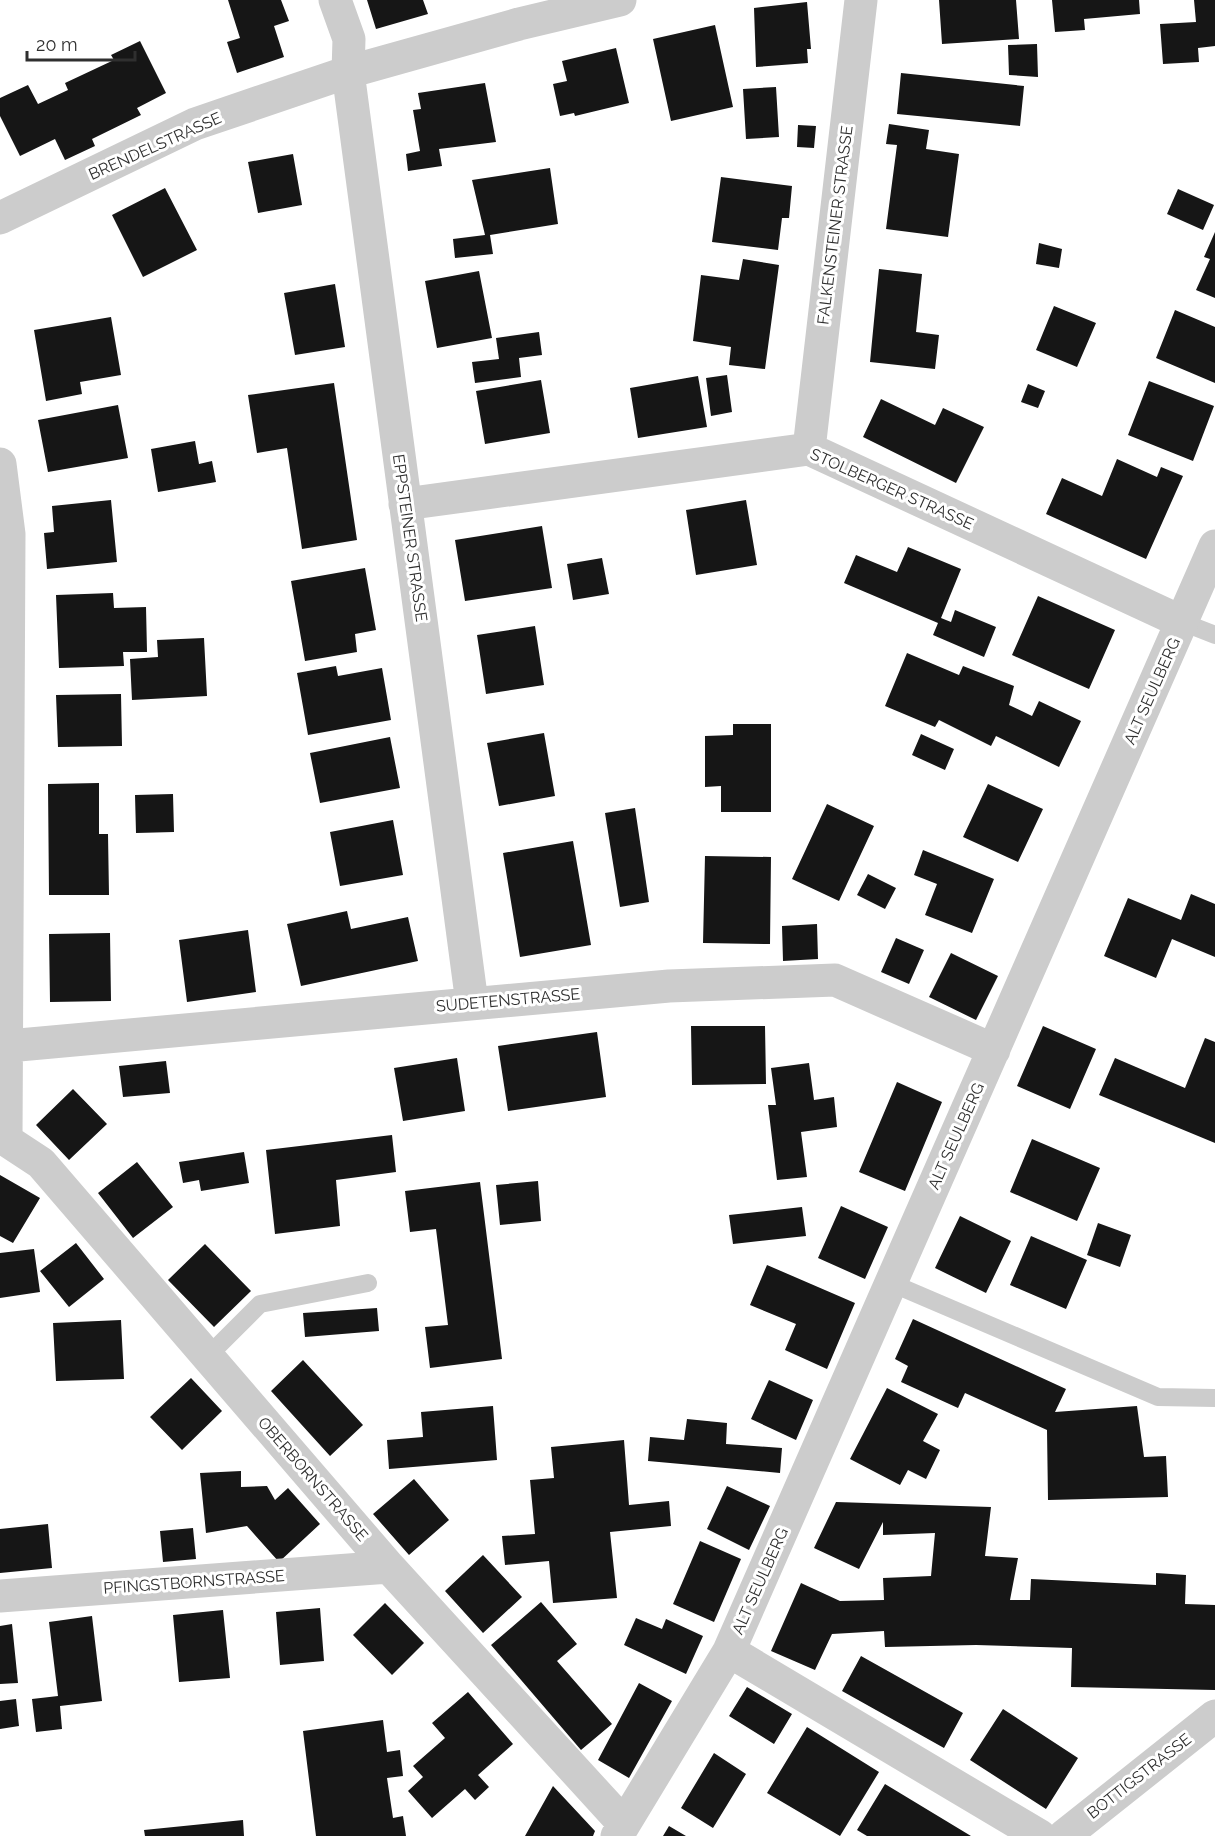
<svg xmlns="http://www.w3.org/2000/svg" width="1215" height="1836" viewBox="0 0 1215 1836" font-family="Raleway,sans-serif">
	<style>
		.building { fill: #161616 }
		.lines { fill: none; stroke-linecap: round; stroke-linejoin: round }
		.service { stroke: #ccc; stroke-width: 18 }
		.minor { stroke: #ccc; stroke-width: 33 }
		.labels { text-anchor: middle; dominant-baseline: central; stroke-width: 6; stroke-linejoin: round; paint-order: stroke }
		.street-label { font-size: 16px; fill: #2f2f2f; stroke: #fff }
	</style>
	<rect width="100%" height="100%" fill="#fff"/>
	<!-- building -->
	<path class="building" d="M228,0H281L289,21L274,26L284,57L237,73L227,42L240,38Z
		M367,0H423L428,14L376,29Z
		M939,0H1016L1019,39L942,44Z
		M1052,0H1139L1140,14L1084,19L1085,30L1055,32Z
		M1194,0H1215V46L1198,48L1199,62L1163,64L1160,24L1196,22Z
		M807,2L811,49H807L808,63L756,67L754,8Z
		M715,25L733,107L671,121L653,39Z
		M140,41L166,93L137,108L141,115L92,139L95,146L65,160L55,139L20,156L0,116V98L28,85L38,104L68,90L65,83L114,60L111,55Z
		M1037,44L1038,77L1009,75L1008,45Z
		M616,48L629,103L575,116L574,113L560,116L553,84L567,81L562,61Z
		M901,73L1024,86L1020,126L897,114Z
		M485,83L496,142L439,149L442,166L408,171L406,154L420,151L413,110L421,109L418,93Z
		M776,87L779,137L746,139L743,89Z
		M889,124L929,130L926,149L959,154L948,237L886,229L897,145L886,144Z
		M798,125L816,126L814,148L797,147Z
		M293,154L302,205L258,213L248,162Z
		M550,168L558,224L490,235L493,254L455,258L453,239L485,235L472,180Z
		M721,177L792,186L789,218H782L778,250L712,242Z
		M165,188L197,250L143,277L112,215Z
		M1178,189L1214,205L1203,230L1167,214Z
		M1215,232V298L1196,290L1210,259L1204,257Z
		M1039,243L1062,249L1059,268L1036,264Z
		M743,259L779,265L765,369L729,365L731,347L693,341L701,275L739,280Z
		M879,269L922,274L916,332L939,335L935,369L870,362Z
		M479,271L492,338L437,348L425,281Z
		M335,284L345,347L295,355L284,293Z
		M1054,306L1096,323L1077,367L1036,350Z
		M1175,310L1215,327V383L1156,358Z
		M111,317L121,375L80,382L82,394L46,401L34,330Z
		M539,332L542,355L519,358L521,377L475,383L472,362L499,359L496,338Z
		M727,375L732,412L711,416L706,378Z
		M698,376L707,427L638,438L630,388Z
		M541,380L550,433L485,444L476,391Z
		M1149,381L1214,406L1193,461L1128,435Z
		M334,383L357,540L302,549L287,448L257,453L248,395Z
		M1028,384L1045,391L1038,408L1021,402Z
		M881,399L935,425L943,408L984,427L956,483L863,437Z
		M118,405L128,458L48,472L38,420Z
		M195,441L199,464L212,461L216,482L158,492L151,449Z
		M1117,459L1157,477L1161,467L1183,476L1146,559L1046,514L1062,478L1102,496Z
		M111,500L117,562L47,569L44,533L54,532L52,506Z
		M746,500L757,565L696,575L686,510Z
		M542,526L552,588L465,601L455,540Z
		M908,547L961,569L941,618L951,622L955,610L996,627L984,657L933,635L938,623L844,583L856,555L897,572Z
		M602,558L609,594L573,600L567,564Z
		M365,568L376,630L355,634L357,652L305,661L291,581Z
		M113,593L114,608L146,607L147,652H123L124,666L59,668L56,595Z
		M1038,596L1115,630L1089,689L1012,655Z
		M535,626L544,685L486,694L477,635Z
		M204,638L207,696L132,700L130,659L158,657L157,640Z
		M907,653L959,675L963,666L1014,686L1009,705L1032,716L1039,701L1081,721L1059,767L996,736L991,746L939,720L935,727L885,706Z
		M336,666L338,676L382,668L391,720L308,735L297,673Z
		M121,694L122,746L58,747L56,695Z
		M733,724H771V812H721V786L705,787V736L733,735Z
		M544,733L555,796L499,806L487,743Z
		M921,734L954,749L945,770L912,755Z
		M390,737L400,788L320,803L310,753Z
		M99,783V834H108L109,895H49L48,784Z
		M988,784L1043,809L1018,862L963,837Z
		M173,794L174,832L136,833L135,795Z
		M827,804L874,826L839,901L792,879Z
		M635,808L649,902L620,907L605,813Z
		M393,820L403,875L340,886L330,832Z
		M573,841L591,945L520,957L503,853Z
		M923,850L994,879L972,933L925,915L937,884L914,875Z
		M705,856L771,857L770,944L703,943Z
		M868,874L896,888L885,909L857,895Z
		M1191,894L1215,904V957L1172,939L1156,978L1104,956L1128,898L1181,920Z
		M347,911L351,929L408,917L418,961L301,986L287,924Z
		M817,924L818,959L783,961L782,926Z
		M248,930L256,992L187,1002L179,940Z
		M110,933L111,1001L50,1002L49,934Z
		M896,938L924,950L909,984L881,972Z
		M951,953L998,976L976,1020L929,997Z
		M691,1026H765L766,1084L692,1085Z
		M1043,1026L1096,1049L1070,1109L1017,1086Z
		M597,1032L606,1097L508,1111L498,1046Z
		M1205,1038L1215,1042V1143L1099,1095L1115,1058L1185,1088Z
		M457,1058L465,1111L403,1121L394,1068Z
		M166,1061L170,1093L123,1097L119,1066Z
		M809,1063L814,1100L834,1097L837,1127L801,1132L807,1177L777,1180L768,1105H776L771,1068Z
		M897,1082L942,1102L905,1191L859,1172Z
		M73,1089L107,1124L69,1160L36,1125Z
		M392,1135L396,1172L336,1180L340,1226L275,1234L266,1150Z
		M1032,1139L1100,1168L1077,1221L1010,1192Z
		M244,1152L249,1183L201,1191L199,1180L183,1183L179,1162Z
		M137,1162L173,1207L133,1238L98,1193Z
		M0,1175L40,1198L13,1243L0,1236Z
		M538,1181L541,1221L500,1225L496,1185Z
		M480,1182L502,1359L430,1368L425,1327L448,1325L436,1229L410,1232L405,1191Z
		M841,1206L888,1227L865,1279L818,1258Z
		M802,1207L806,1236L733,1244L729,1215Z
		M960,1216L1011,1241L986,1293L935,1268Z
		M1098,1223L1131,1235L1120,1267L1087,1255Z
		M1031,1236L1087,1260L1066,1309L1010,1285Z
		M76,1243L104,1279L69,1307L40,1271Z
		M205,1244L251,1291L214,1327L168,1280Z
		M34,1249L40,1292L0,1298V1253Z
		M767,1265L855,1303L827,1369L785,1350L796,1324L750,1305Z
		M377,1308L379,1331L305,1337L303,1313Z
		M913,1319L1066,1389L1055,1412L1137,1406L1144,1457L1166,1456L1168,1497L1048,1500L1047,1430L965,1393L958,1408L901,1382L908,1366L895,1359Z
		M121,1320L124,1379L56,1381L53,1323Z
		M303,1360L363,1425L330,1456L271,1391Z
		M191,1378L222,1411L182,1450L150,1417Z
		M769,1380L813,1400L796,1440L751,1419Z
		M887,1388L938,1414L923,1441L940,1450L926,1479L908,1470L900,1485L850,1459Z
		M493,1406L497,1460L389,1469L387,1440L423,1437L421,1412Z
		M687,1419L727,1423L726,1444L782,1448L780,1473L648,1461L650,1437L684,1440Z
		M624,1440L629,1505L669,1501L671,1526L610,1532L617,1598L553,1603L549,1561L505,1565L502,1536L535,1534L530,1480L554,1478L551,1447Z
		M241,1471V1487L267,1486L275,1500L288,1488L320,1524L279,1562L247,1526L206,1533L200,1473Z
		M414,1479L449,1520L409,1555L373,1514Z
		M727,1486L770,1506L749,1550L707,1529Z
		M836,1502L991,1507L985,1556L1018,1558L1010,1600H1030L1031,1579L1156,1585V1573L1186,1575L1185,1604L1215,1605V1690L1071,1687L1072,1648L976,1645L885,1647L884,1631L832,1634L815,1670L771,1651L801,1583L840,1601L884,1600L883,1578L931,1576L935,1533L883,1535V1522L859,1569L814,1548Z
		M48,1524L52,1568L0,1573V1529Z
		M193,1528L196,1559L163,1562L160,1531Z
		M700,1541L741,1559L714,1622L673,1604Z
		M483,1555L522,1597L483,1633L445,1591Z
		M541,1602L577,1644L557,1661L612,1724L581,1750L491,1645Z
		M385,1603L424,1643L392,1675L353,1635Z
		M320,1608L324,1661L280,1665L276,1612Z
		M223,1610L230,1678L179,1682L173,1615Z
		M92,1616L102,1701L60,1706L62,1729L36,1732L32,1699L58,1696L49,1622Z
		M636,1618L662,1629L666,1619L703,1636L686,1674L624,1645Z
		M12,1624L18,1683L0,1684V1626Z
		M861,1656L963,1713L944,1748L842,1691Z
		M639,1683L672,1701L629,1778L598,1760Z
		M747,1687L792,1714L774,1744L729,1716Z
		M468,1692L513,1744L478,1775L489,1787L475,1800L465,1789L432,1818L408,1791L423,1777L413,1766L445,1738L432,1723Z
		M16,1699L19,1726L0,1729V1701Z
		M1003,1709L1078,1758L1046,1809L970,1760Z
		M383,1720L387,1752L400,1750L403,1776L387,1778L393,1818L403,1816L406,1836H316L303,1731Z
		M807,1727L879,1772L840,1836L767,1793Z
		M714,1753L746,1774L713,1828L681,1808Z
		M885,1784L971,1836H867L857,1830Z
		M553,1786L595,1831L593,1836H525Z
		M243,1820L244,1836H145L144,1830Z
		M669,1826L686,1836H663Z"/>
	<g class="lines">
		<!-- service -->
		<path class="service" d="M1182,622L1215,635
			M891,1283L1158,1397L1215,1398
			M207,1357L260,1304L368,1283"/>
		<!-- minor -->
		<path class="minor" d="M335,0L349,39L348,72L472,1003
			M0,218L195,124L348,72L519,24L620,0
			M809,449L861,0
			M0,464L9,534L6,1140
			M405,504L809,449L1182,622
			M8,1046L669,986L835,980L994,1050
			M0,1139L6,1140L41,1163L389,1567L624,1824
			M0,1596L389,1567
			M729,1651L1040,1836
			M617,1836L729,1651L1215,546
			M1064,1836L1215,1716"/>
	</g>
	<g class="labels">
		<!-- street labels -->
		<g class="street-label">
			<text transform="translate(155 146) rotate(-24)">BRENDELSTRASSE</text>
			<text transform="translate(835 225) rotate(-83)">FALKENSTEINER STRASSE</text>
			<text transform="translate(892 489) rotate(24)">STOLBERGER STRASSE</text>
			<text transform="translate(410 538) rotate(82)">EPPSTEINER STRASSE</text>
			<text transform="translate(1152 691) rotate(-66)">ALT SEULBERG</text>
			<text transform="translate(508 1000) rotate(-5)">SUDETENSTRASSE</text>
			<text transform="translate(956 1136) rotate(-66)">ALT SEULBERG</text>
			<text transform="translate(313 1479) rotate(49)">OBERBORNSTRASSE</text>
			<text transform="translate(760 1581) rotate(-66)">ALT SEULBERG</text>
			<text transform="translate(194 1582) rotate(-4)">PFINGSTBORNSTRASSE</text>
			<text transform="translate(1139 1776) rotate(-38)">BOTTIGSTRASSE</text>
		</g>
	</g>
	<!-- scale -->
	<path d="M27 51v9h108v-9" fill="none" stroke="#2f2f2f" stroke-width="3"/>
	<text x="36" y="51" font-size="18" fill="#2f2f2f" stroke="#ffffff" stroke-width="4.5" paint-order="stroke">20 m</text>
</svg>
